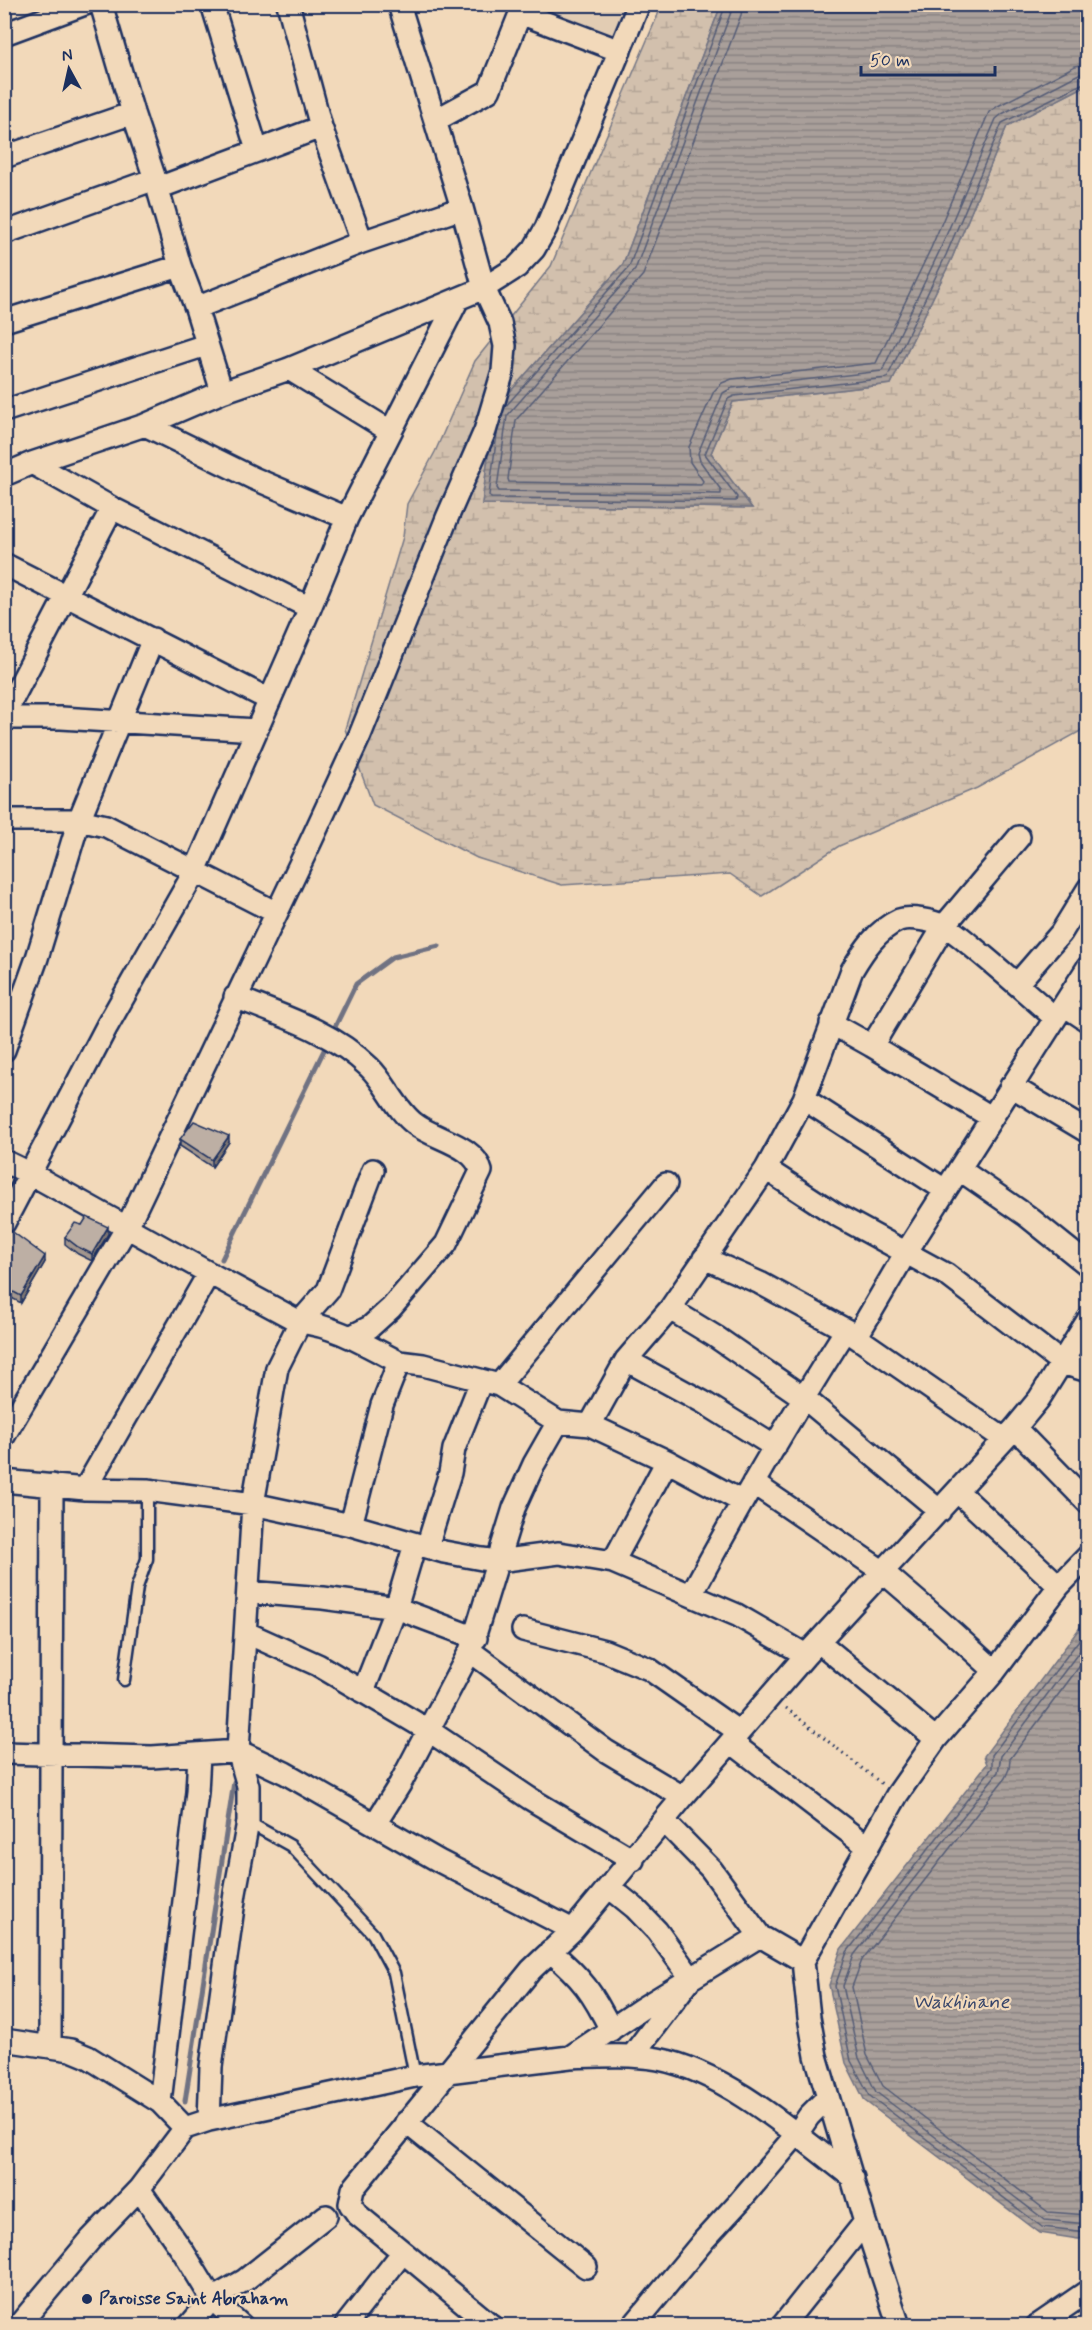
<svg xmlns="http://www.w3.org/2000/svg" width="1092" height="2330" viewBox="0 0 1092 2330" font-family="Mynerve,sans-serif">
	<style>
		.built { fill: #e2ccb3 }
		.wetland { fill: url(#wetland-marsh); stroke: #767886; stroke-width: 1.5 }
		.water { fill: url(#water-rules); stroke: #707282; stroke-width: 1.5 }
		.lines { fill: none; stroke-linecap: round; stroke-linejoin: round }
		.shore { stroke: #545c76; stroke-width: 1.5 }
		.stream { stroke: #707282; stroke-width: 5 }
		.service-casing { stroke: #1b2f5e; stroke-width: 15 }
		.minor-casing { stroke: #1b2f5e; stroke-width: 26 }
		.path { stroke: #1b2f5e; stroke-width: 3; stroke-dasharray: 1.5 4.5; stroke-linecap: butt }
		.service { stroke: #f2d9ba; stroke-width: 10 }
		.minor { stroke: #f2d9ba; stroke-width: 21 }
		.wall { fill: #a3968d; stroke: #1b2f5e; stroke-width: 1.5 }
		.shaded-wall { fill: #847a73; stroke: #1b2f5e; stroke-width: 1.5 }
		.building { fill: #bdafa4; stroke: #1b2f5e; stroke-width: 1.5 }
		.poi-dot { fill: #1b2f5e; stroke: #f2d9ba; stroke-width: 2 }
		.labels { text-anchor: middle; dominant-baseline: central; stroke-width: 4.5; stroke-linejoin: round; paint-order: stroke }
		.poi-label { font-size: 18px; font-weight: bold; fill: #1b2f5e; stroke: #f2d9ba; text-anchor: start }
		.water-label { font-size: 20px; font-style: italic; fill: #37456a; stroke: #f2d9ba }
	</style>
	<defs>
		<pattern id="wetland-marsh" width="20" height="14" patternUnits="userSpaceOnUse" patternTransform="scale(1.5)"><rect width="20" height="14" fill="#d2c0ad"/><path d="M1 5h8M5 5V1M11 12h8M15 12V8" fill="none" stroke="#b4a597"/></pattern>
		<pattern id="water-rules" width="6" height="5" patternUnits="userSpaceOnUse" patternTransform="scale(1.5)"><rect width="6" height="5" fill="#a99f9a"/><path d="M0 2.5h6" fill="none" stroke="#898281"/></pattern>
	</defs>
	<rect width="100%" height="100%" fill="#f2d9ba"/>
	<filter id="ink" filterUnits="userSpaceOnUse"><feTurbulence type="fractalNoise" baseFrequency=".0167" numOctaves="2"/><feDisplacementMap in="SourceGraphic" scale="12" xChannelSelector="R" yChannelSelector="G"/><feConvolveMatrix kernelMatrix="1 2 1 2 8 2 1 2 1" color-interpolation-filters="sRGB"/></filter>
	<g filter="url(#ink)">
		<!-- built -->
		<path class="built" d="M533,4L628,5L615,38L532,7Z"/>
		<!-- wetland -->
		<path class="wetland" d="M662,5H721L623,264L494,410L482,504L752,508L711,453L733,402L891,384L952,258L1007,126L1087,85L1088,723L1079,732L977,788L839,846L762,896L730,874L562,885L477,858L373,805L345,729L403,537L407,504L435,452L475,361L551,266Z"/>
		<!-- water -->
		<path class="water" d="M721,5H1087V85L1007,126L952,258L891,384L733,402L711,453L752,508L482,504L494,410L623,264Z
			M1087,1618L1088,2238L1078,2239L1040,2233L865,2101L846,2063L829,1985L841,1949L987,1764L984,1756Z"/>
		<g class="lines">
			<!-- shore -->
			<path class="shore" d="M734,4L635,270L507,416L497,488L499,491L721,494V490L700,461L698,453L723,393L732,388L882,371L939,252L996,119L1002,114L1079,74L1088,73
				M743,4L741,15L643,275L516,420L508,479L509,482L701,485L703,481L690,462L689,447L714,391L722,383L732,379L876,363L931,248L989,112L998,106L1075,66L1088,64
				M505,407L629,267L726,4
				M497,434L489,495L491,498L736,501L737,497L705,454L728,399L734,396L887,378L946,255L1002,123L1088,81
				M1088,1628L992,1755V1768L847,1952L835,1986L851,2061L870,2096L1042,2227L1088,2232
				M1088,1640L1001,1756L998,1772L854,1955L843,1986L859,2058L876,2092L1045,2220L1088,2224
				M1088,1655L1010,1759L1009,1769L1005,1778L862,1960L852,1987L867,2055L883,2086L1048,2212L1088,2215"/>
			<!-- stream -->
			<path class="stream" d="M332,1033L356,984L393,957L439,946
				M222,1259L328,1042
				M185,2101L234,1782"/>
			<defs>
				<path id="service" d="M124,1680L137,1587L147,1559V1490
					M248,1822L291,1846L373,1934L394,1973L415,2076"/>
				<path id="minor" d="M101,4L133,113L155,179L180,266L196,308L222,392
					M212,4L257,150
					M288,4L321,127L362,242
					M520,13L620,51
					M4,34L85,4
					M436,120L489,91L524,4
					M4,157L133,113
					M158,188L321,127
					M4,233L155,179
					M196,308L362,242L462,208
					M4,321L180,266
					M289,369L390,431
					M4,411L206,345
					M145,425L253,478L347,518
					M32,463L112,508L310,608
					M4,475L32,463L145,425L222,392L289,369L484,288L517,267L534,249L546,228L639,4
					M4,564L270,700
					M4,715L112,508
					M4,718H61L256,730
					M4,820H79L106,826L275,912
					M1017,984L1061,933L1088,889
					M235,997C282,1016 332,1031 369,1067C386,1083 396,1110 415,1124C434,1139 475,1145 481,1171L446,1244L391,1308L370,1327L350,1337
					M1064,1005L1088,1021
					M831,1023L872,1046L991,1117
					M872,1046L944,926L1019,837
					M4,1050L37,958L79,820L153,639
					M1011,1086L1088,1132
					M804,1099L945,1190
					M4,1161L31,1174L209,1273L300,1322C336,1326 367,1346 399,1362
					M766,1169L835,1214L947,1275L1062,1363L1088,1371
					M959,1169L1027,1216L1088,1265
					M4,1223L107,1026L195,871L310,608L347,518L458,299
					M704,1258L760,1283L846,1330L1004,1439
					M670,1309L716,1337L803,1397L940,1511
					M857,1336L905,1254L1088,967
					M626,1360L703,1402L775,1447
					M499,1385L666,1184
					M590,1425L667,1461L741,1501
					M1015,1428L1088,1503
					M4,1436L127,1227L311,841L360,735L447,518L485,431L503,371L505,346L500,323L484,288L462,208L399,4
					M4,1481L85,1489L147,1490L253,1504L351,1525L444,1552L482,1559L498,1561L559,1553L613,1562L737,1615L806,1655
					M753,1483L882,1571L939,1620L995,1671
					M85,1489L209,1273
					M958,1492L1059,1586
					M351,1525L382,1405L399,1362L423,1365L499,1385L558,1422L590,1425L626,1360L670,1309L766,1169L804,1099L852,970C864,950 877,930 899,920C911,916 933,921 944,926C955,931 965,941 974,948C1002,971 1028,994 1055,1018
					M427,1547L450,1473L454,1449L481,1381
					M613,1562L667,1461
					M248,1592L323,1598L396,1608L476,1638
					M691,1595C740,1504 791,1416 846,1330
					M523,1630L605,1651L649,1669L739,1732
					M247,1633L318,1665L428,1730L529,1798L633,1860
					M819,1642L936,1739
					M470,1651L606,1751L683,1797
					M363,1692L396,1608L415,1544
					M731,1742L868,1847
					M4,1753L152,1757L238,1751L285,1773L439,1861L573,1930
					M664,1821L711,1869L760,1936L803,1961L809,2017L816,2056L865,2222L899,2326
					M375,1824L400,1784L470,1651L514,1508L534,1464L558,1422
					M609,1887L635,1908L657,1931L691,1978L632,2056
					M550,1951C582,1978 593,1993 611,2030
					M803,1961L897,1795L936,1739L995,1671L1059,1586L1088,1556
					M4,2040L71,2050L88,2057L160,2102L185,2128
					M50,2047L52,1485
					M570,2057C599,2056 629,2054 658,2059C727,2072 798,2136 853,2178
					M160,2102L197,1792L199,1755
					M209,2120L211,2067L235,1893L248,1822V1786L238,1751L253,1504L277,1368L300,1322L328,1290L373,1170
					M406,2122L586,2267
					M139,2189L184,2253L212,2299L242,2326
					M403,2252L492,2326
					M18,2326L91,2239L139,2189L185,2128L209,2120L415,2076L570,2057L641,2009L760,1936
					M189,2326L212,2299L245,2280L326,2216
					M345,2326L403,2252L358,2215L350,2204L353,2189L531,1970L573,1930L683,1797L806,1655L1015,1428L1039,1399L1088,1320
					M633,2326L704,2240L739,2202L796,2135L809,2116L828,2097
					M782,2326L865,2222
					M1037,2326L1088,2291"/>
			</defs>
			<!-- service casing -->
			<use href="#service" class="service-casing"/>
			<!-- minor casing -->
			<use href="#minor" class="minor-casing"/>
			<!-- path -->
			<path class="path" d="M786,1708L882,1784"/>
			<!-- service -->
			<use href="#service" class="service"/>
			<!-- minor -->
			<use href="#minor" class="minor"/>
		</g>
		<!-- wall -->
		<path class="wall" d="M180,1139L229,1142L212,1167L180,1146Z
			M4,1229L45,1262L21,1303L4,1294Z
			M108,1234L92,1261L78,1254L65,1244V1237Z"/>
		<!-- shaded-wall -->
		<path class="shaded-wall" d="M229,1136V1142L212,1167V1160Z
			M108,1227V1234L92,1261V1254Z
			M45,1256V1262L21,1303V1296Z"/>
		<!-- building -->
		<path class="building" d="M194,1121L229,1136L212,1160L180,1139Z
			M87,1217L108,1227L92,1254L78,1247L65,1237L75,1223L82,1225Z
			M4,1229L10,1230L45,1256L21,1296L4,1287Z"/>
	</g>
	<!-- markers -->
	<circle class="poi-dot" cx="87" cy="2299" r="6"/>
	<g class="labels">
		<!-- poi labels -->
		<g class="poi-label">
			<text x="99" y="2299">Paroisse Saint Abraham</text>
		</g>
		<!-- water labels -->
		<g class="water-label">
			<text x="961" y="2002">Wakhinane</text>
		</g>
	</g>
	<!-- margin -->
	<rect width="1092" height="2330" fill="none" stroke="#f2d9ba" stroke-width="24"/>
	<rect x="12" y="12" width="1068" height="2306" fill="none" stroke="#1b2f5e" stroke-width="2" filter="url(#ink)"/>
	<!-- north arrow -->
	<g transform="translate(69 69) rotate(352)" stroke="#f2d9ba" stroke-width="4.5" paint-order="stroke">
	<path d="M0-4.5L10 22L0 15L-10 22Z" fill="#1b2f5e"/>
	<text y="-9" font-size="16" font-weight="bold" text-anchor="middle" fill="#1b2f5e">N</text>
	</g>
	<!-- scale -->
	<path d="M861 66v9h134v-9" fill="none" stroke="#1b2f5e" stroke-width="3"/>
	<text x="870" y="66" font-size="18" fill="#1b2f5e" stroke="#f2d9ba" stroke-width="4.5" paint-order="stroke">50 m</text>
</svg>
